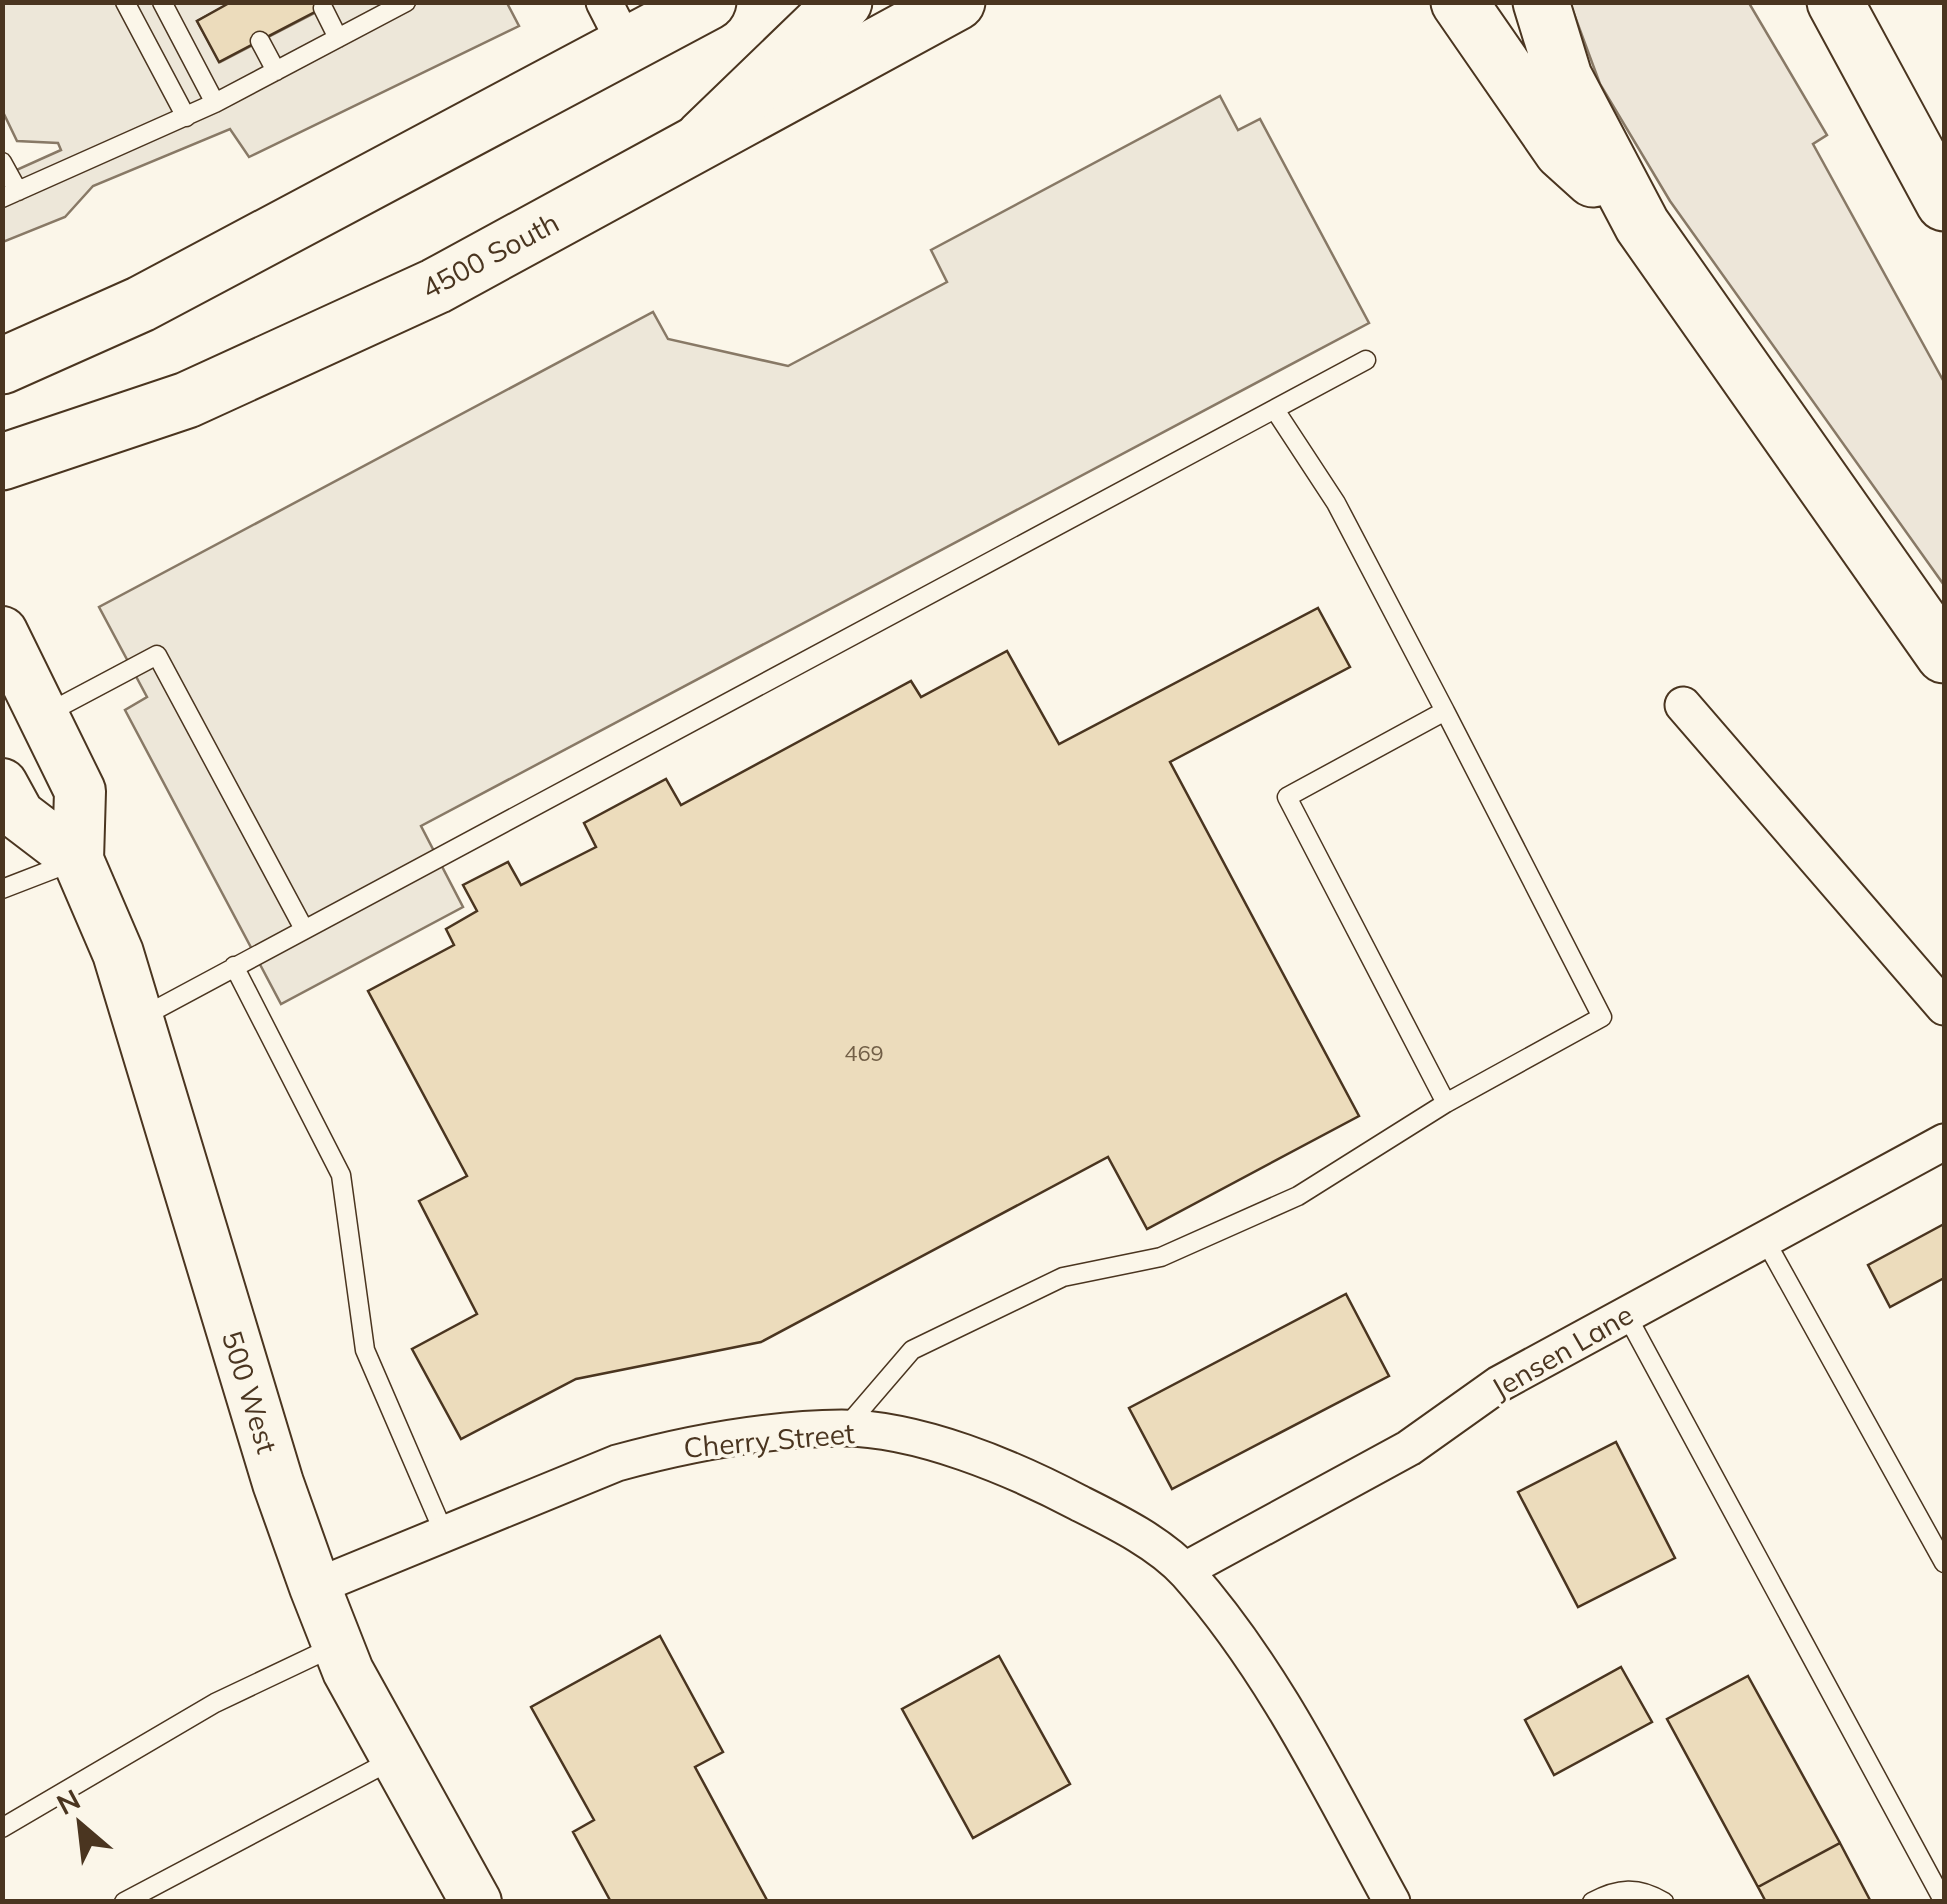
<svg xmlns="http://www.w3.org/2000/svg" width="1947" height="1904" viewBox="0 0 1947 1904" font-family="Mulish,sans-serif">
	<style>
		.green { fill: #ede6d9; stroke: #887966; stroke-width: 2.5 }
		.parking { fill: #ede7d9; stroke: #887966; stroke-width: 2.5 }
		.building { fill: #ecdcbc; stroke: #4a3520; stroke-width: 2.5 }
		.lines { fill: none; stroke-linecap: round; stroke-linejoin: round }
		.service-casing { stroke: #4a3520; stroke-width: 21 }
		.minor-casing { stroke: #4a3520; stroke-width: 39 }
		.secondary-casing { stroke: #4a3520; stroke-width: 54 }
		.primary-casing { stroke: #4a3520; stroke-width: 59 }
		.motorway-casing { stroke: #4a3520; stroke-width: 59 }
		.service { stroke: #fbf6e9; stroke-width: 18 }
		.minor { stroke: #fbf6e9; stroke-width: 35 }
		.secondary { stroke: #fbf6e9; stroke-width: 50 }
		.primary { stroke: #fbf6e9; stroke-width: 55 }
		.motorway { stroke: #fbf6e9; stroke-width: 55 }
		.labels { text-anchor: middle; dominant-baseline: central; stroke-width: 8; stroke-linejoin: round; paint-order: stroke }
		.number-label { font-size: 22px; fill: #725f47 }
		.street-label { font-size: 28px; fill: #4a3520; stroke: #fbf6e9 }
	</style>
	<rect width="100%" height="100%" fill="#fbf6e9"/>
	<!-- green -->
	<path class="green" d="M1570,3H1749L1827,135L1813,144L1944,382V585L1670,201L1600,84Z"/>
	<!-- parking -->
	<path class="parking" d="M3,3H231L197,21L220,62L334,3H507L519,26L249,157L230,129L93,186L65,217L3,242V176L61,150L58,143L17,141L3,112Z
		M1220,96L1238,130L1260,119L1369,323L421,826L463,907L281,1004L125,710L147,697L99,607L653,312L668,339L788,366L947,282L931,250Z"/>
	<!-- building -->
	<path class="building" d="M231,2H334L219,62L197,21Z
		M1318,608L1350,667L1170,762L1359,1116L1147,1229L1108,1157L761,1342L576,1379L461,1439L412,1349L477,1314L419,1201L467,1176L368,991L454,945L446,929L477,911L463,885L508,862L521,885L596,847L584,823L666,779L681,805L911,681L921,697L1007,651L1059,744Z
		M1944,1224V1278L1890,1307L1868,1265Z
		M1346,1294L1389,1376L1172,1489L1129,1408Z
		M1616,1442L1675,1558L1578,1607L1518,1492Z
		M660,1636L723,1752L695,1767L768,1902H611L573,1832L594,1820L531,1707Z
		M999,1656L1070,1784L973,1838L902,1709Z
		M1621,1667L1652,1722L1554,1775L1525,1720Z
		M1748,1676L1840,1843L1758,1887L1667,1719Z
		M1840,1843L1871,1902H1766L1758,1887Z"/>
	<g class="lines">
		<defs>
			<path id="service" d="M125,2L186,117
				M162,2L215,103
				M323,8L338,38
				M260,41L276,71
				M2,162L18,191
				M2,198L215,103L406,2
				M1445,711L1602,1017L1446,1103
				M44,715L157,655L304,929
				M2,889L72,862
				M234,966L341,1175L365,1350L444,1533
				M142,1017L1366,360
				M1765,1240L1944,1563
				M1626,1314L1944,1902
				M845,1428L912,1350L1063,1277L1161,1257L1298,1196L1446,1103L1287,797L1445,711L1336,503L1275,410
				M2,1828L215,1703L335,1646
				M124,1902L394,1759
				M1592,1902C1618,1888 1638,1886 1664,1902"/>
			<path id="minor" d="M604,2L626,45
				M1683,705L1944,1007
				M1185,1570L1409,1448L1499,1384L1944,1142
				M315,1587L617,1463C690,1443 766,1429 842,1428C918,1428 1013,1468 1079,1503C1115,1521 1160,1543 1187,1573C1273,1670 1330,1789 1392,1902"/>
			<path id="secondary" d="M2,632L80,791L78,860L118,953L278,1483L315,1587L348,1671L476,1902
				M2,784L19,815L78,860"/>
			<path id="primary" d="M2,366L141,304L708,2
				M2,462L187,400L436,286L957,2"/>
			<path id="motorway" d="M1459,2L1562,151L1593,179
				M1541,2L1564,77L1642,225L1944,655
				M1835,2L1944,203
				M703,138L844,2"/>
		</defs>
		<!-- service casing -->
		<use href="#service" class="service-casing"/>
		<!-- minor casing -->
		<use href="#minor" class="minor-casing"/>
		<!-- secondary casing -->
		<use href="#secondary" class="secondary-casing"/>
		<!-- primary casing -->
		<use href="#primary" class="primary-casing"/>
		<!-- motorway casing -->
		<use href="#motorway" class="motorway-casing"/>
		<!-- service -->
		<use href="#service" class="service"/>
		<!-- minor -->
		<use href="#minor" class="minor"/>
		<!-- secondary -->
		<use href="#secondary" class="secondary"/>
		<!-- primary -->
		<use href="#primary" class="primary"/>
		<!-- motorway -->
		<use href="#motorway" class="motorway"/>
	</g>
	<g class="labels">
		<!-- number labels -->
		<g class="number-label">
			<text x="864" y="1053">469</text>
		</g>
		<!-- street labels -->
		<g class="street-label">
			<text transform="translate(490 255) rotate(-28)">4500 South</text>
			<text transform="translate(1562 1351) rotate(-30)">Jensen Lane</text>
			<text transform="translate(250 1392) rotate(73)">500 West</text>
			<text transform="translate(769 1440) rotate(-5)">Cherry Street</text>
		</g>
	</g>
	<!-- border -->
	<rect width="1947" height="1904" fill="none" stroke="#4a3520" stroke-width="10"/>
	<!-- north arrow -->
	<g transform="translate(80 1824) rotate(332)" stroke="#fbf6e9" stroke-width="8" paint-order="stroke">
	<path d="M0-8L18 38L0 25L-18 38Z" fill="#4a3520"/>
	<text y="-15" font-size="28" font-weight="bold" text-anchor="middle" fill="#4a3520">N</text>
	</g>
</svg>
